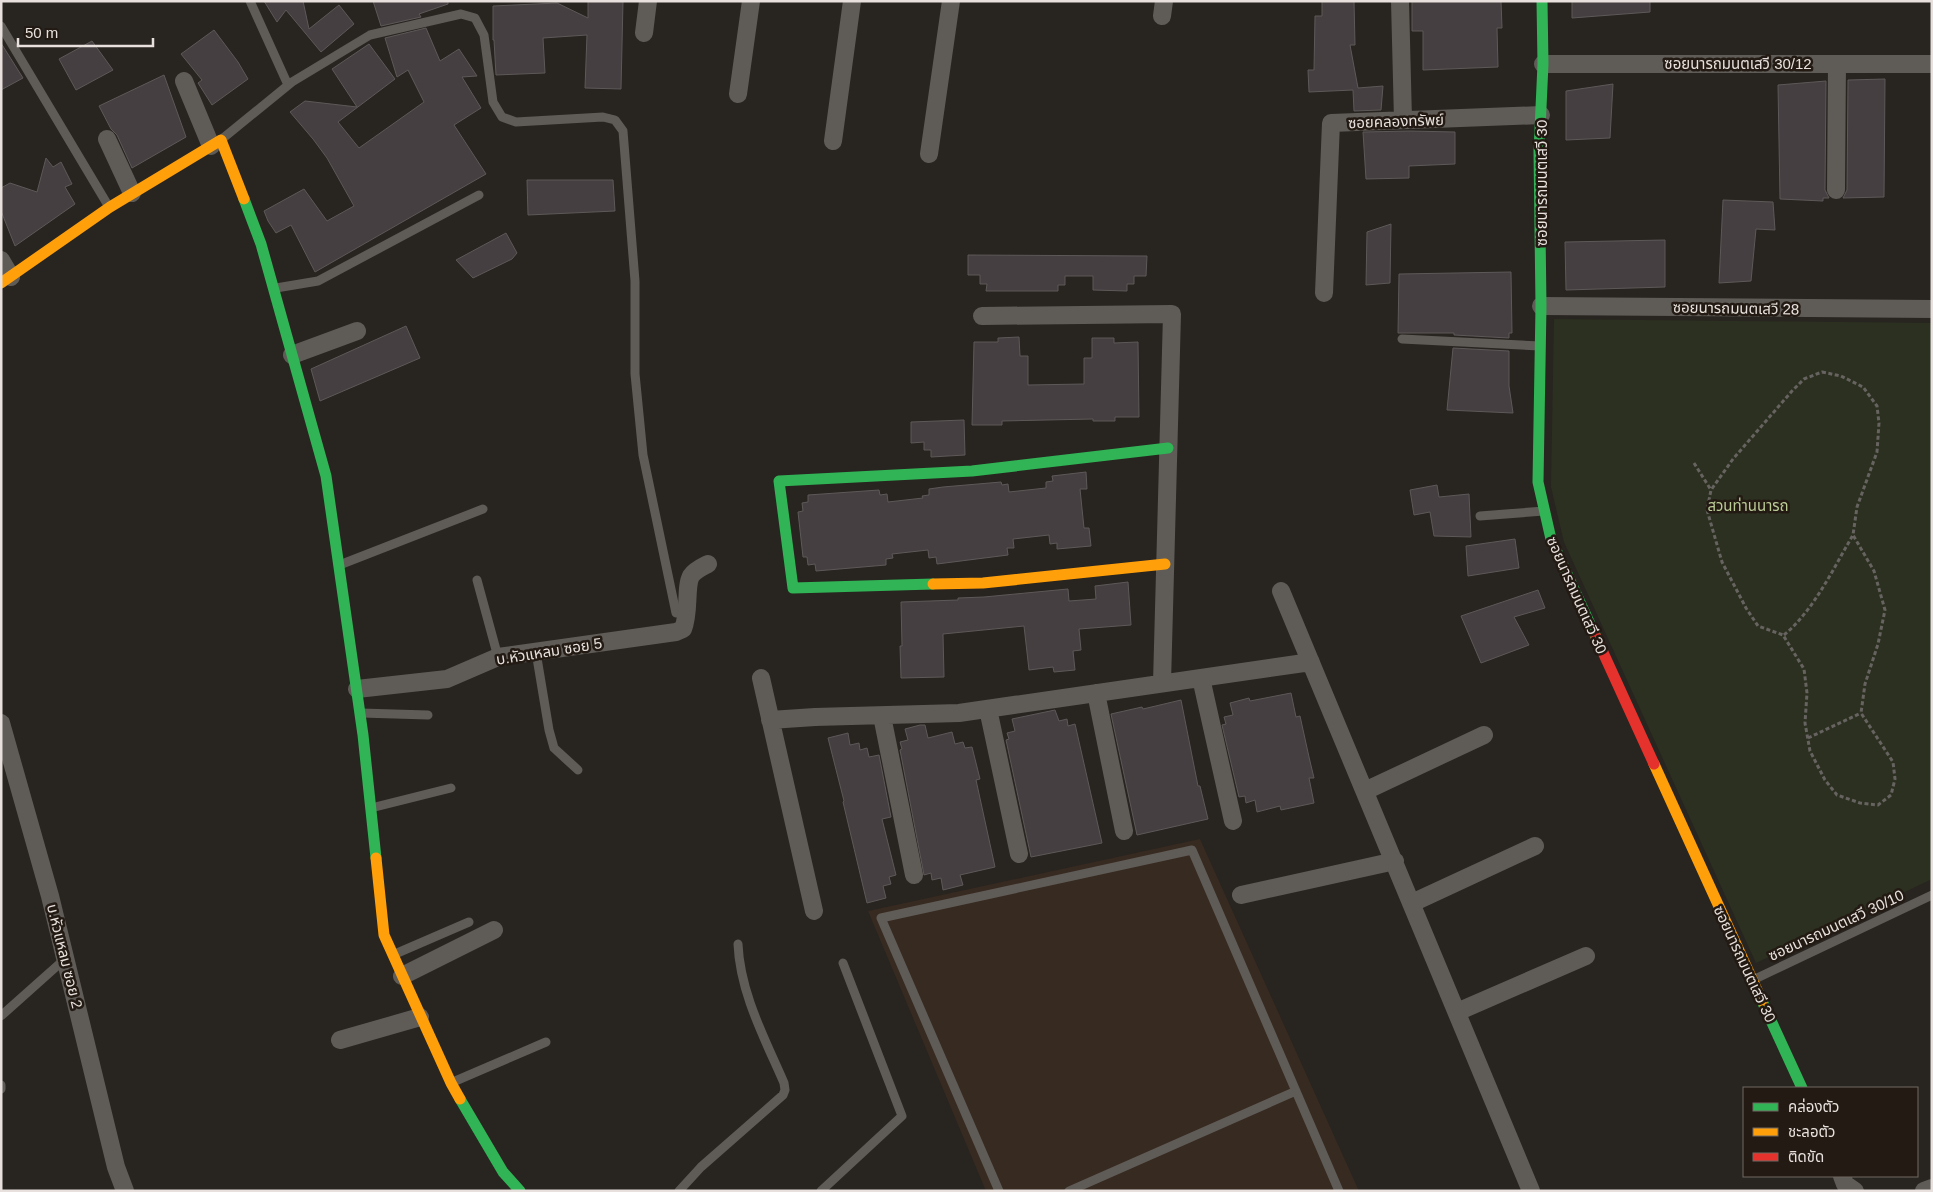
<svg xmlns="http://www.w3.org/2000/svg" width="1933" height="1192" viewBox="0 0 1933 1192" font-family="Helvetica,'Noto Sans Thai',sans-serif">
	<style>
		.built { fill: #372a20 }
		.green { fill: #2c3020 }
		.building { fill: #463f41; stroke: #5d5959 }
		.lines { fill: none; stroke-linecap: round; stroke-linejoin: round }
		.path { stroke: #666360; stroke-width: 3; stroke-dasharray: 4 2.5; stroke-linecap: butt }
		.lane { stroke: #5f5b57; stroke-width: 9 }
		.street { stroke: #5f5b57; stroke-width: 18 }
		.fast { stroke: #30b455; stroke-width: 11 }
		.slow { stroke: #ff9f0a; stroke-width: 11 }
		.jam { stroke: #e5322d; stroke-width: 11 }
		.labels { text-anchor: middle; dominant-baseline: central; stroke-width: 5; stroke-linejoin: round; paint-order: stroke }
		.street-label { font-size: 15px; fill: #e7e0dc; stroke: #221a13 }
		.park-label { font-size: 15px; fill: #bbcb96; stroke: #221a13 }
	</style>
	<rect width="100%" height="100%" fill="#282420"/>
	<!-- built -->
	<path class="built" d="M1200,839L1359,1191H986L868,911Z"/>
	<!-- green -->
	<path class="green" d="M1554,319L1932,323V879L1756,963L1564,542L1551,487Z"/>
	<!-- building -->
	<path class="building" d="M264,1H303L309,29L339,5L354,24L321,52L286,10L277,22Z
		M373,1H448V4L419,14L421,17L381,26Z
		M588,1H623L621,89L585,88L587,35L543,38L545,73L496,75L494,40H493V6L557,3L588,18Z
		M1322,1H1354L1355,45H1350L1358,88L1383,86L1381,110L1354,111L1353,90L1309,92L1308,70H1314L1315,16H1322Z
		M1412,1H1501L1502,28H1497L1498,67L1423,70V31H1412Z
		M1572,1H1650V12L1572,18Z
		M426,28L440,61L459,49L477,76L462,77L481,108L454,125L486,174L315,272L291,225L276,233L268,221L264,211L304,189L327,221L354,206L327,158L313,139L290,112L305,101L357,107L332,69L369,44L395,79L338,122L359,148L424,102L408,70L397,77L385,38Z
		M214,30L238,62L248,79L212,105L198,83L202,80L181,54Z
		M92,41L113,70L76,90L59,59Z
		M1,43L23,78L1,90Z
		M164,75L186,137L132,168L117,135L111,129L99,106Z
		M1885,79L1884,197L1843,198L1847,190L1848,80Z
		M1826,81L1825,190L1829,198H1823V201L1780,199L1778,85Z
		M1613,84L1610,138L1566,140V91Z
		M1410,131L1455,132V164L1409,166V178L1366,179L1363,132Z
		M46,158L53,167L61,162L72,184L65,187L75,204L15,246L1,211V188L10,183L37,192Z
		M527,180H613L615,211L528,215Z
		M1723,200L1773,202L1775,230L1756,229L1751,281L1719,283Z
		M1391,224L1390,283L1366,285L1367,232Z
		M506,233L517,253L512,259L473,278L456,260Z
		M1665,240V287L1566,290L1565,242Z
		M968,255L1147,256L1146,276H1134V284H1127V291L1093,290V276H1065V285H1058V291H986L987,284H980V275H968Z
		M1511,272L1512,333H1509V338L1454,335V333H1398L1399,274Z
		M406,326L420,358L320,401L311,369Z
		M1019,337L1020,356H1028V385L1084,384V358H1092V338H1114V343L1138,342L1139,417H1115V421H1093V419L1002,421V425H972L974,342H998V338Z
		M1453,348L1509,351V386L1513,413L1447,410Z
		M964,420L965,455L931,457V450H924V442L911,443V422Z
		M1086,472L1087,489H1080L1084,528H1089L1091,546L1057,549V543L1050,544L1049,535L1013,539L1014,548H1007L1008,555L937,564L936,557L929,558L928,550L892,554L893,558L886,559V565L816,571L815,564L808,565L807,557H803L798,512L803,511L802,503L808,502V495L879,490L880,495L887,494L888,502L923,498L922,496L929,495V489L943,487L1001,482L1002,485L1008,484L1009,492L1046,488V482L1053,481L1052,476Z
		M1437,485L1439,497L1469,494L1471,537L1434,536L1430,512L1414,515L1410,490Z
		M1515,539L1519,568L1468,576L1466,546Z
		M1128,582L1131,625L1079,629L1081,650L1073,651L1075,670L1054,672L1053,667L1029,670L1024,626L943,634L944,677L901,678L900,646H902L901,602L958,600V598L984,597L1068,589L1069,601L1096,599L1095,586Z
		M1538,590L1545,608L1514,617L1529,645L1481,663L1461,616Z
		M1291,693L1296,717L1300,716L1309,757L1314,778H1309L1314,803L1281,810L1280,806L1257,812L1255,800L1246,803L1245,796L1239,797L1222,725L1226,724L1224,717L1233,715L1230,703L1249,698L1250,701Z
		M1181,700L1198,786H1200L1208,819L1137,835L1111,714L1142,707L1143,709Z
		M1055,710L1059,721L1067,719L1068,726L1075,724L1102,843L1031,857L1006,740L1009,739L1007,733L1015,731L1012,719Z
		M920,725H925L928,738L952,732L955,744L963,742L965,748L972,747L980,779L976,780L995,867L960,875L963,885L943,890L941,878L932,880L931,873L924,875L900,750L902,749L900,742L908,740L905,729Z
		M848,733L850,745L859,743L860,750L867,748L869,757L879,755L891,817L882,819L896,875L889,877L891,884L883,886L886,898L867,903L843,802L844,801L828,738Z"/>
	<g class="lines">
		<!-- path -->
		<path class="path" d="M1822,372L1841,376L1863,387L1877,406L1879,423L1877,452L1857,507L1853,535L1874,571L1885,610L1878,644L1865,684L1861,713L1893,762L1895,779L1891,795L1878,805L1860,803L1837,795L1825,780L1810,751L1805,723L1807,693L1804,669L1783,635L1758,626L1746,608L1722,562L1707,510L1711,490L1733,459L1792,391L1804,379Z
			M1694,463L1711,490
			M1784,635C1814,610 1833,569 1853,535
			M1808,738L1861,713"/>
		<!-- lane -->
		<path class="lane" d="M250,1L288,85
			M1,26L109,207
			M222,139L292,82L370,35L461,14L475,18L484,35L493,102L502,117L516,122L603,117L615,120L623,131L635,281V374L643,455L676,613
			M276,288L318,281L479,195
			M1402,339L1540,346
			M1480,516L1544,511
			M342,564L483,509
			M477,580L498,657
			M536,652L549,730L554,748L578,770
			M361,713L428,715
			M371,808L451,788
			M395,954L469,922
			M1755,979L1932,895
			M1,1016L66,958
			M453,1082L546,1042
			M1,1085V1089
			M679,1191L701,1167L783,1095L785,1090L784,1083C765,1039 740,993 738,944
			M821,1191L902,1116L843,963
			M999,1191L881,918L1192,850L1339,1191
			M1069,1191L1296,1091"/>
		<!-- street -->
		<path class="street" d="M1400,1L1403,120
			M1162,16L1164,1
			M644,33L648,1
			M1543,64H1932
			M184,81L211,146
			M738,94L751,1
			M107,139L132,193
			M833,141L852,1
			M929,154L951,1
			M1836,190L1837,64
			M1,260L11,277
			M1324,293L1331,123L1541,115
			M1541,306L1932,309
			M982,316L1172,314L1162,683
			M292,355L357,331
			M1281,591L1531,1191
			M761,678L814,911
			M1201,678L1233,821
			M357,689L447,679L498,657L676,632L683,629C690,612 685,587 691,576C695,570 702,567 708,564
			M1096,693L1124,831
			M988,709L1019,854
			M882,716L914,875
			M770,720L815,717L959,713L1311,662
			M1,723L50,896L116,1167L125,1191
			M1365,791L1484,735
			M1241,895L1395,861
			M1412,903L1535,846
			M402,976L494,930
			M1457,1012L1586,956
			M340,1040L420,1017
			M1842,1176L1845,1184L1855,1191
			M1924,1191L1932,1188"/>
		<!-- fast -->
		<path class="fast" d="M1542,1L1543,64L1539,151L1541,306L1538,482L1551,539L1596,637
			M244,199L261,244L326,476L363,735L376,858
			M933,584L793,588L779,481L972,471L1168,448
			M1762,1001L1802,1088
			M460,1099L503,1172L520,1191"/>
		<!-- slow -->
		<path class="slow" d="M1,283L110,207L221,140L244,199
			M933,584L983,583L1165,564
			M1654,764L1762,1001
			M376,858L384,935L451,1083L460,1099"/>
		<!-- jam -->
		<path class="jam" d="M1596,637L1654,764"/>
	</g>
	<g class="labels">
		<!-- street labels -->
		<g class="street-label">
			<text x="1738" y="63">ซอยนารถมนตเสวี 30/12</text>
			<text transform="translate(1396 121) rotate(-2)">ซอยคลองทรัพย์</text>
			<text transform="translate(1541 183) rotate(-90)">ซอยนารถมนตเสวี 30</text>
			<text transform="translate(1736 308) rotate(1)">ซอยนารถมนตเสวี 28</text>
			<text transform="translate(1577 595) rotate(66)">ซอยนารถมนตเสวี 30</text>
			<text transform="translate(549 651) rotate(-9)">บ.หัวแหลม ซอย 5</text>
			<text transform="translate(1836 925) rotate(-25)">ซอยนารถมนตเสวี 30/10</text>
			<text transform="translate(65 956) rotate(76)">บ.หัวแหลม ซอย 2</text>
			<text transform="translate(1745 964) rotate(65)">ซอยนารถมนตเสวี 30</text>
		</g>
		<!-- park labels -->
		<g class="park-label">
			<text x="1748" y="505">สวนท่านนารถ</text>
		</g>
	</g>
	<!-- border -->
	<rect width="1933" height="1192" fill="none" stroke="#e7e0dc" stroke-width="5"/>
	<!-- legend -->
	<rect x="1743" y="1087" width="175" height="90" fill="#221a13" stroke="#716963"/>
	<rect x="1753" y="1103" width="25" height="8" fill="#30b455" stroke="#716963"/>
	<text x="1788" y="1112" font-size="15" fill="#e7e0dc">คล่องตัว</text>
	<rect x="1753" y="1128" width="25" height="8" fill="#ff9f0a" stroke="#716963"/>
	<text x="1788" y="1137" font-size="15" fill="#e7e0dc">ชะลอตัว</text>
	<rect x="1753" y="1153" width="25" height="8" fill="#e5322d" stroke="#716963"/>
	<text x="1788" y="1162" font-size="15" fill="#e7e0dc">ติดขัด</text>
	<!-- scale -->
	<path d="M18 38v8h135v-8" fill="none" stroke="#e7e0dc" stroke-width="2.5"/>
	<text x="25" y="38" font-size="15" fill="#e7e0dc" stroke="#221a13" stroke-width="4" paint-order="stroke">50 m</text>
</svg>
